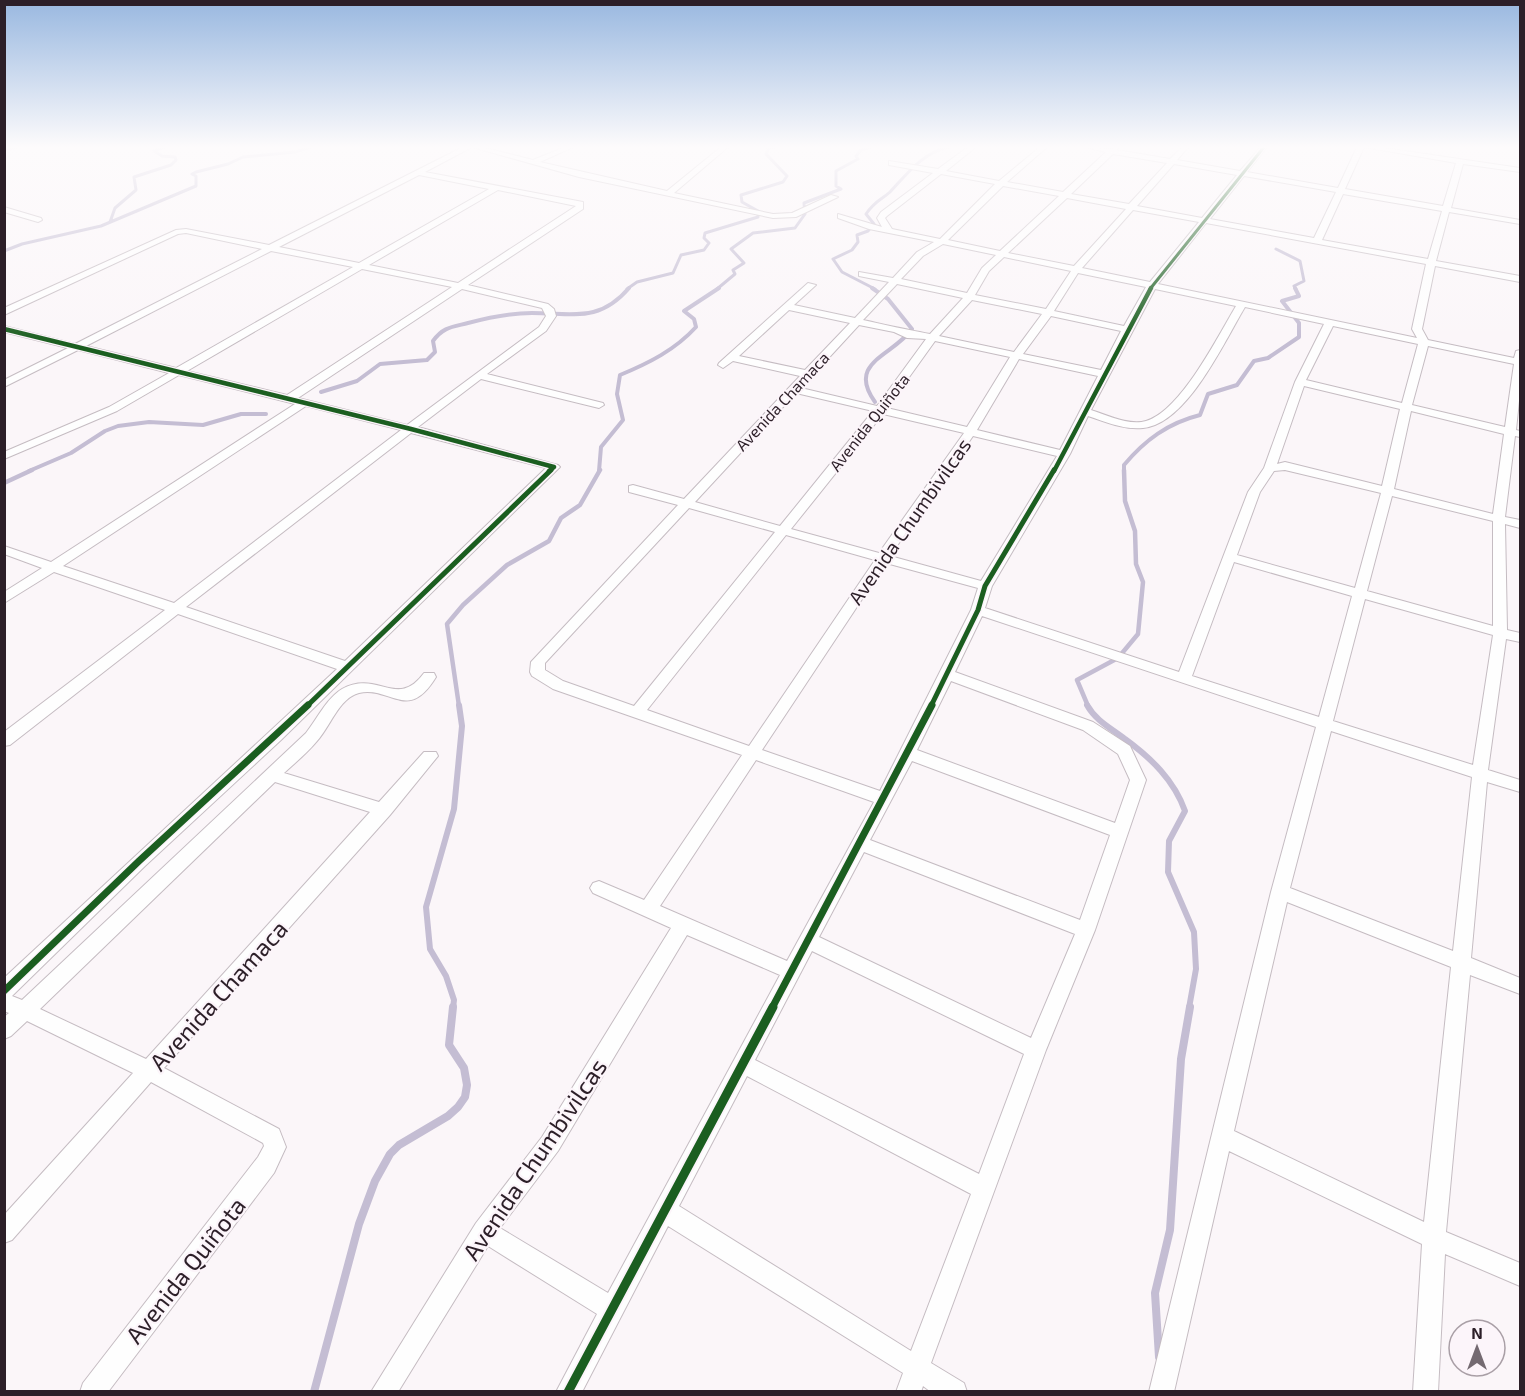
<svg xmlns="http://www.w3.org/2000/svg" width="1525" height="1396" viewBox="0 0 1525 1396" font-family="'Exo 2',sans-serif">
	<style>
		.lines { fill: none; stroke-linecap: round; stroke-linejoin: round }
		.stream-far4 { stroke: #c4bdd3; stroke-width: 3 }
		.stream-far3 { stroke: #c4bdd3; stroke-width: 4 }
		.stream-far2 { stroke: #c4bdd3; stroke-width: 4.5 }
		.stream-far1 { stroke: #c4bdd3; stroke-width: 6 }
		.stream { stroke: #c4bdd3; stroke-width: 8 }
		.minor-casing { stroke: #c5bcc2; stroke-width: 2 }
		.minor { fill: #fefefe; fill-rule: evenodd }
		.cycleway-far4-casing { stroke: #fcf5fa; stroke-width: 5 }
		.cycleway-far3-casing { stroke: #fcf5fa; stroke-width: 7 }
		.cycleway-far2-casing { stroke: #fcf5fa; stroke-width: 8 }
		.cycleway-far1-casing { stroke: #fcf5fa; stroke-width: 10 }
		.cycleway-casing { stroke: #fcf5fa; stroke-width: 13 }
		.cycleway-far4 { stroke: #1b5e20; stroke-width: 3 }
		.cycleway-far3 { stroke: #1b5e20; stroke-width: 4.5 }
		.cycleway-far2 { stroke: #1b5e20; stroke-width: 5 }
		.cycleway-far1 { stroke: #1b5e20; stroke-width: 7 }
		.cycleway { stroke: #1b5e20; stroke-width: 9 }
		.labels { text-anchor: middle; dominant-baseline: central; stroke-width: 4.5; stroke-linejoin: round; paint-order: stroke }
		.far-street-label { font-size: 16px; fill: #2c1f28; stroke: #fcf5fa }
		.street-label { font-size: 20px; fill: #2c1f28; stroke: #fcf5fa }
		.near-street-label { font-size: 24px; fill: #2c1f28; stroke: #fcf5fa }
	</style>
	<rect width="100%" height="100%" fill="#fbf6f9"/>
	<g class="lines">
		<!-- stream-far4 -->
		<path class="stream-far4" d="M4,150L17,147
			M110,222L115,208L136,190L134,177L171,165L176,160L175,157L162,156L154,151L164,147
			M1276,249L1300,261L1304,281L1294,286L1296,289
			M4,251L22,244L101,226L196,186V176L192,174L196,172L228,164L243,157L295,152L311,147
			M627,289L637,282L673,273L681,255L704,250L709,243L704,238L705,233L758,217V211L742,202L741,195L783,182L787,176L766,154L769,148L774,147
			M717,289L735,274L733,270L744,263L731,249L753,233L795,228L805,214L804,203L841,189L836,186V171L858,159L856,156L861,150L871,147
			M875,289L842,272L833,259L852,250L858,242L857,235L868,231L874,224L866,214C876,200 880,201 890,192C908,173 922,153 949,147"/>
		<!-- stream-far3 -->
		<path class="stream-far3" d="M872,288L888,299L912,329C893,356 846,362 875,402
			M321,392L357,381L380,364L427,360L435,352L433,341C443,327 452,327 468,323C490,317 510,313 532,313C573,313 599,323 629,288
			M29,471L71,453L105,431L118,426L149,422L203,425L241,414H266
			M599,471L601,447L623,420L617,394L620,375C649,363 675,350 696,327L694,319L684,311L719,288
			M1124,471V465C1145,440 1168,423 1200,415L1208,394L1237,385L1254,361L1268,358L1299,337V323L1282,301L1299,296L1295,288"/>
		<!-- stream-far2 -->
		<path class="stream-far2" d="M4,483L32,470
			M459,706L447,624L463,605L507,565L549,541L561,518L580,505L600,470
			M1088,706L1077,680L1118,658L1138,634L1143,582L1136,564L1135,531L1125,501L1124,470"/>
		<!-- stream-far1 -->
		<path class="stream-far1" d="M1087,705C1096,721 1111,728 1125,739C1151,758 1174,780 1185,811L1169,841L1168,872L1194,932L1196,969L1189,1008
			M453,1008L454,1000L446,976L430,949L426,907L454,809L462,726L459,705"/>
		<!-- stream -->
		<path class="stream" d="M1159,1357L1155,1293L1170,1230L1181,1059L1190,1007
			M314,1392L359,1224L375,1181L390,1154L399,1145L448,1116L458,1107L465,1097L467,1085L464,1068L449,1045L453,1007"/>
		<defs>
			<path id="minor" d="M463,147H482L533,160L565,147H573L540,162L667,191L721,147H728L674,193L773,214L792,213L831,195L838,197L796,217L773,218L579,177L472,147L425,172L583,202V209L468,285L548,304L554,309L556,316L546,331L487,374L603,403L604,405L599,408L481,379L418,427L558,465L560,467L281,740L145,866L12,996L22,1000L306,733C317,719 327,698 342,689C378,669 397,710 424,673H434L436,677C408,723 391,686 359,693C339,698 330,727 317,741C307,753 295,763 284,773L379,802L424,752H436L438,756L390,815L164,1068L279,1129L286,1147L274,1173L108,1392H80L83,1383L258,1157L264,1146L263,1143L151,1082L12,1240L4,1243V1215L133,1073L27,1021L11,1036L4,1039V1017L9,1013L4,1011V978L337,669L178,614L10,745L4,746V732L165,610L54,572L4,603V592L42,568L4,554V546L51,562L295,404L179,375L117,411L4,459V452L109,407L169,373L78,350L4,387V380L68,348L4,332V326L75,344L262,249L186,233L178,234L4,315V308L176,230L186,229L269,245ZM419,175L489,189L359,263L279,247ZM498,190L576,206L458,283L369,265ZM271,251L353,267L176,368L86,346ZM362,269L452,287L287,395L187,371ZM462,289L542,308L546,316L539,327L407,425L298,398ZM306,406L401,430L174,603L63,566ZM411,433L546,468L345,661L186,607ZM275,782L370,812L146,1059L40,1009Z
				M968,147H976L946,171L999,181L1040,147H1047L1007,182L1063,192L1106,152L1085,147L1110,149L1119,147L1117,150L1170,159L1182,147H1188L1177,160L1240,171L1261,147H1267L1247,172L1338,188L1357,147H1378L1520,168V172L1463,164L1451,208L1520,220V224L1449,212L1436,261L1520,276V282L1435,266L1422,329L1428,340L1514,358L1516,351L1520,350V391L1516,430L1520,431V437L1515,436L1505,517L1520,520V528L1505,524L1507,630L1520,633V642L1506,639L1488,770L1520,780V792L1487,782L1471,958L1520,978V994L1470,975L1446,1232L1520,1263V1286L1445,1254L1438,1392H1413L1422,1244L1229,1151L1174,1392H1149L1271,892L1316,727L982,616L955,672L1093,722L1130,746L1146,780L1095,930L1046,1050L931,1363L964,1383L967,1392H931L923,1386L921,1392H896L903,1373L668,1226L582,1392H556L597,1314L488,1246L398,1392H371L476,1223L542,1137L671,928L593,893L590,888L593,883L599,881L644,900L742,755L553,689L532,676L530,672L531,662L678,505L629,492V486L633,485L684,499L800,376L733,361L723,368L718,365L719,363L808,283L816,285L794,305L855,318L889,282L859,276V272L893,278L917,252L934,242L869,229L838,218V214L882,227L877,218L881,212L933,173L889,165V161L938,169ZM1364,147L1456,163L1443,206L1345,189ZM1113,154L1167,163L1129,204L1071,194ZM1174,164L1237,175L1202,218L1137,206ZM941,174L995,184L940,239L892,229L885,218L887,216ZM1244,176L1336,192L1314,238L1210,219ZM1003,186L1059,196L1000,251L948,240ZM1343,194L1442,211L1428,259L1322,240ZM1067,198L1126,209L1074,266L1008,253ZM1133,210L1199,222L1150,282L1082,268ZM1206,223L1426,264L1412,329L1417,338L1158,284ZM943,244L996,255L982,268L967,293L901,279L923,256ZM1004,257L1071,271L1046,309L975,295L989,271ZM1078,273L1146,287L1124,326L1054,311ZM897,284L963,298L930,334C908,330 886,325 863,320ZM1155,289L1236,306C1218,336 1181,411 1146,421C1129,426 1107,415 1091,410ZM972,300L1042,314L1014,352L939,336ZM1245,307L1324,324L1295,382L1264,468L1248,492L1179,672L985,608L992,586L1070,454L1088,416C1106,422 1124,430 1143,428C1187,424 1224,342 1245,307ZM789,310L850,323L805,370L739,356ZM1051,316L1121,331L1101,370L1023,354ZM859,325L894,332L907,338L926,339L877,406L801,388ZM1333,326L1418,344L1402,403L1306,380ZM935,341L1010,357L967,427L887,408ZM1428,346L1514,364L1505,427L1412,405ZM1019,359L1098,376L1060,450L977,430ZM1304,386L1400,409L1382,486L1285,462L1277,464ZM796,393L873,411L780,526L695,502ZM1411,411L1504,434L1493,514L1394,489ZM883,414L964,433L879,553L791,529ZM973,436L1057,456L981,581L890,556ZM1285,470L1381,493L1355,588L1237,555L1260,492L1274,471ZM1392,496L1493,521V626L1367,591ZM689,508L775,532L634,706L563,681L545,670V663ZM786,535L875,560L749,746L647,710ZM1234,562L1352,596L1319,717L1192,676ZM886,563L978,588L971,610L880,791L762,750ZM1365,599L1493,635L1473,765L1333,721ZM951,681L1083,730L1118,754L1130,780L1115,823L917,750ZM1331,731L1472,777L1453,951L1290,888ZM756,760L874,802L787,961L660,906ZM912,761L1110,835L1080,920L870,840ZM864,852L1075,934L1031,1038L819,937ZM1287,902L1451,967L1424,1222L1234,1131ZM687,935L780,975L608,1293L500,1228L558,1151ZM812,951L1024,1054L979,1174L755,1060ZM747,1076L971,1194L911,1351L679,1206Z
				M4,207L41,218L42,220L38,222L4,212Z"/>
		</defs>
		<!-- minor casing -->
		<use href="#minor" class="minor-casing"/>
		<!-- minor -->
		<use href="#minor" class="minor"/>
		<defs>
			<path id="cycleway-far4" d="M1150,289L1264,147"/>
			<path id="cycleway-far3" d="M4,329L411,429L554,467L549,471
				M1054,471L1151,288"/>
			<path id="cycleway-far2" d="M307,706L551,470
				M931,706L978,610L985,586L1054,470"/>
			<path id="cycleway-far1" d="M4,991L139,861L308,705
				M772,1008L932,705"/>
			<path id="cycleway" d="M568,1392L773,1007"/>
		</defs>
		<!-- cycleway-far4 casing -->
		<use href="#cycleway-far4" class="cycleway-far4-casing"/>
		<!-- cycleway-far3 casing -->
		<use href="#cycleway-far3" class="cycleway-far3-casing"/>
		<!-- cycleway-far2 casing -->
		<use href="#cycleway-far2" class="cycleway-far2-casing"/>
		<!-- cycleway-far1 casing -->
		<use href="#cycleway-far1" class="cycleway-far1-casing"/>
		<!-- cycleway casing -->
		<use href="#cycleway" class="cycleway-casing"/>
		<!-- cycleway-far4 -->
		<use href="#cycleway-far4" class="cycleway-far4"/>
		<!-- cycleway-far3 -->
		<use href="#cycleway-far3" class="cycleway-far3"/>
		<!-- cycleway-far2 -->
		<use href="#cycleway-far2" class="cycleway-far2"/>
		<!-- cycleway-far1 -->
		<use href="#cycleway-far1" class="cycleway-far1"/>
		<!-- cycleway -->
		<use href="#cycleway" class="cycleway"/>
	</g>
	<!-- sky -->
	<linearGradient id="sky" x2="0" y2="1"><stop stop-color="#99b8e0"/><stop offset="0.43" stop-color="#fdfbfc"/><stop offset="1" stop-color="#fdfbfc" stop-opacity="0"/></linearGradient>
	<rect width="1525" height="342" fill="url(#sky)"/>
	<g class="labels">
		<!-- far-street labels -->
		<g class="far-street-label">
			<text transform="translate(782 401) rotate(-47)">Avenida Chamaca</text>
			<text transform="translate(869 422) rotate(-52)">Avenida Quiñota</text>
		</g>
		<!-- street labels -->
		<g class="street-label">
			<text transform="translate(909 521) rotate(-55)">Avenida Chumbivilcas</text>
		</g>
		<!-- near-street labels -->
		<g class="near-street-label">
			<text transform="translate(218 995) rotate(-48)">Avenida Chamaca</text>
			<text transform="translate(534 1159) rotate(-56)">Avenida Chumbivilcas</text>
			<text transform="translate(185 1270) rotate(-52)">Avenida Quiñota</text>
		</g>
	</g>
	<!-- border -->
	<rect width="1525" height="1396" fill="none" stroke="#2c1f28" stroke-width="12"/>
	<!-- north arrow -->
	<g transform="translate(1477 1348)"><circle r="28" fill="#fcf5fa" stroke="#a99fa6" stroke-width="1.5"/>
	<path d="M0-4.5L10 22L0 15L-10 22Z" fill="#746a71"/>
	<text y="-9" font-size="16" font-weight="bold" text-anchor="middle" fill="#2c1f28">N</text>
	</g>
</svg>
